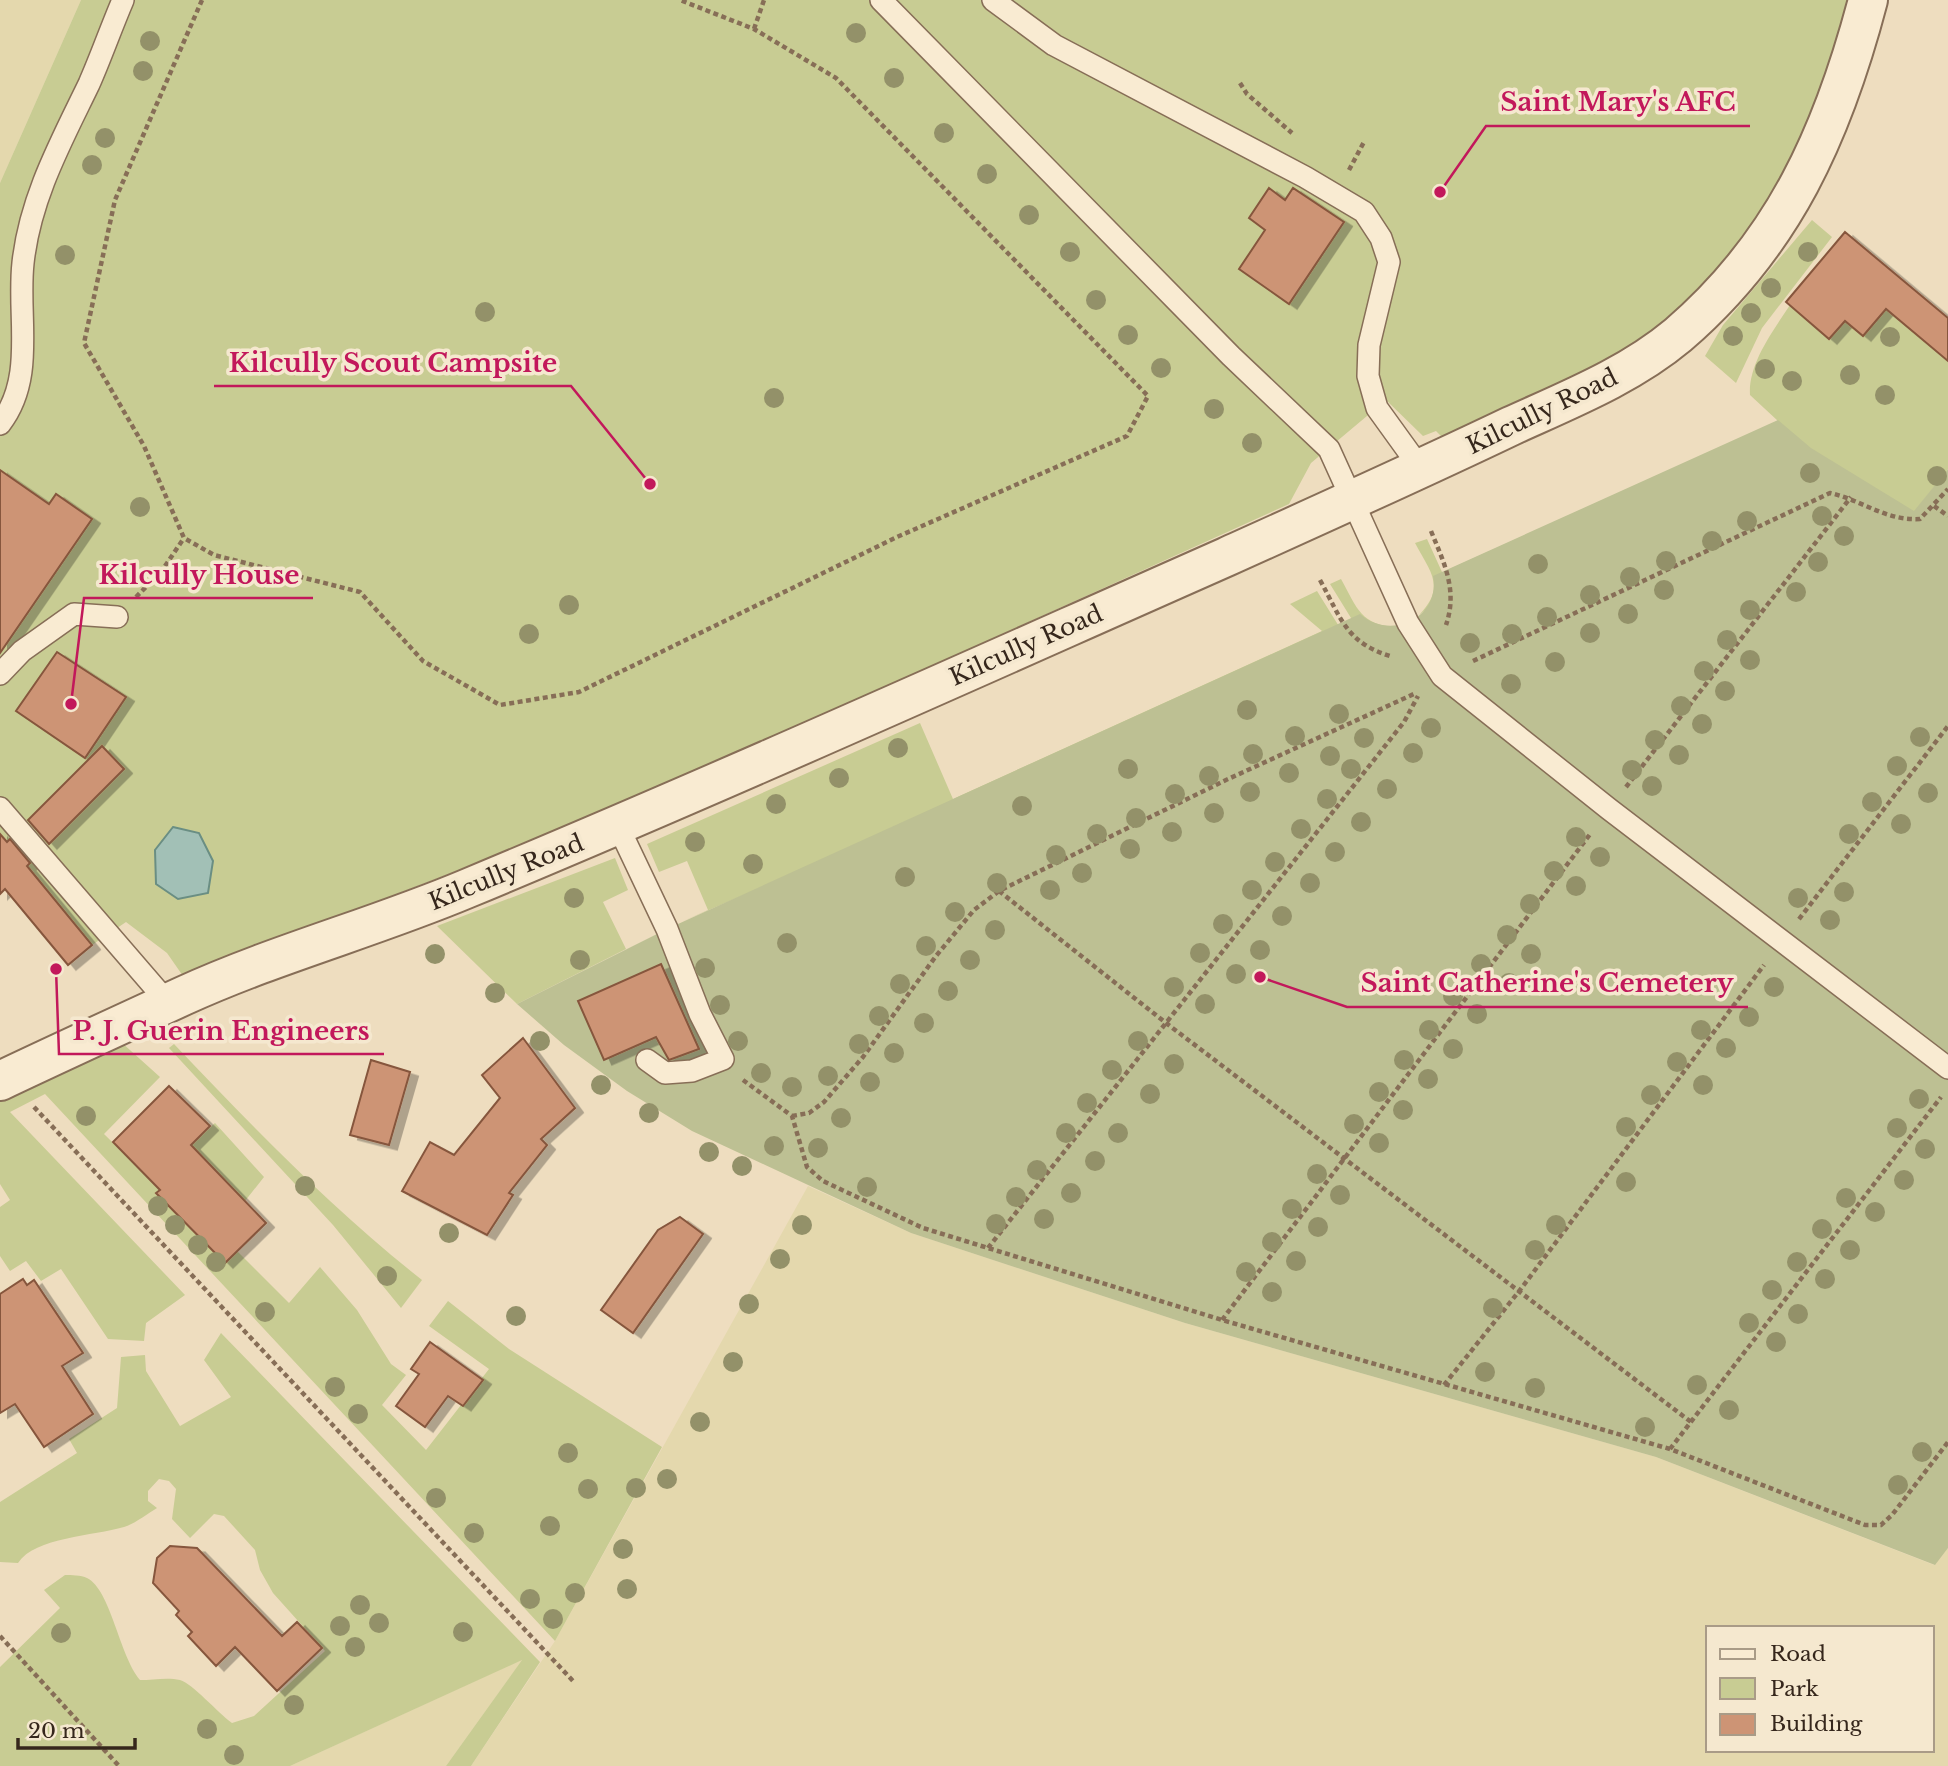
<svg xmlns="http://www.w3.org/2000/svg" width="1948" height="1766" viewBox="0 0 1948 1766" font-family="'Libre Baskerville',serif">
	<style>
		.farmland { fill: #e4d8ad; fill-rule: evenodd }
		.green { fill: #c8cc93 }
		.cemetery { fill: #bdc093 }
		.water { fill: #a2c0b6; stroke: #6a8e83; stroke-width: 2 }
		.building { fill: #cd9475; stroke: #86563d; stroke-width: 2; filter: url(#shadow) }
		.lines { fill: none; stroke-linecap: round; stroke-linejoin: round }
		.service-casing { stroke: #876e57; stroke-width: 24 }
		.minor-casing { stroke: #876e57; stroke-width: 42 }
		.path { stroke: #876e57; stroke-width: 4.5; stroke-dasharray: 5 3.5; stroke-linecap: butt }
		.service { stroke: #f9ebd2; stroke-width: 21 }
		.minor { stroke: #f9ebd2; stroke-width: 38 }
		.tree { fill: #939169 }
		.labels { text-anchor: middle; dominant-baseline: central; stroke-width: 7; stroke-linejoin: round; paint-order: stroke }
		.street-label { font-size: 24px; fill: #36271c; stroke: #f5e8cf }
		.leader { fill: none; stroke: #c2185b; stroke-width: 2.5 }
		.callout-dot { fill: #c2185b; stroke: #f5e8cf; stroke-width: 2.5 }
		.callout-label { font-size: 26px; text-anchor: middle; font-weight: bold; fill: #c2185b; stroke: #f5e8cf; stroke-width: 7; stroke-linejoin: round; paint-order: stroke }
	</style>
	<defs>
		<filter id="shadow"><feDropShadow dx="8" dy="4.5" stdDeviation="0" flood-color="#0004"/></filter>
	</defs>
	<rect width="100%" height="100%" fill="#eeddbf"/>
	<!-- farmland -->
	<path class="farmland" d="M0,0H81L0,183Z
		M808,1186L911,1233L1185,1323L1656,1457L1934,1565L1948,1548V1766H471L555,1641ZM1708,1628H1932V1750H1708Z
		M523,1659L446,1766H290Z"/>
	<!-- green -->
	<path class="green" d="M81,0H1854L1814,123L1741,256L1629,354L1446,441L1436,431L1423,436L1386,400L1311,463L1289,504L610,812L183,976L167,953L126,922L92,945L0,836V183Z
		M1812,220L1832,237L1762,328L1736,383L1705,356L1723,325Z
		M1790,305L1845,321L1863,336L1886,309L1944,358L1948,353V469L1915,511L1452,568L1778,421L1750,395C1748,364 1773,331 1790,305Z
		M1427,539L1442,572L1447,594L1419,615C1446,587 1431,573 1415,543Z
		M1341,579C1357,608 1361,626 1398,627L1364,639L1330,584Z
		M1317,591L1345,636L681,922L708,910L687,861L659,872L647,844L920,723L953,799L1322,631L1290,604Z
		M615,858L628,890L603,902L626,949L517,1004L437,926Z
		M121,1042L160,1077L104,1134L160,1189L157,1193L224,1263L237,1251L289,1303L320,1267L357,1310L391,1364L406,1375L382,1405L426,1450L489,1369L429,1326L448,1301L509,1349L662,1447L555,1641L45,1094L10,1112L185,1295L146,1323L144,1341L108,1339L61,1269L41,1281L26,1261L10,1271L0,1256V1207L10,1200L0,1184V1102Z
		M174,1044C253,1127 332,1209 422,1280L401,1308L333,1225L169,1048Z
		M215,1123L264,1177L245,1201L191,1145Z
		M221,1333L540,1662L471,1766H446L522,1660L290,1766H0V1667L60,1608L44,1590L65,1575C71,1575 81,1575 87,1578C111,1590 119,1655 140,1680C152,1680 168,1677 180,1680C193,1684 217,1712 232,1723L254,1716L325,1651L273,1593L260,1570L255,1550L224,1516L214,1514L190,1538L172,1519L176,1489L169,1481L159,1479L148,1491V1501L157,1508C147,1514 136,1523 124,1527C94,1536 35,1537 18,1563L0,1562V1502L77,1453L69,1439L117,1408L121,1357L145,1355L146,1371L180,1426L231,1397L204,1360Z"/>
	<!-- cemetery -->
	<path class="cemetery" d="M1778,420L1811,448L1914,511L1948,469V1548L1935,1565L1656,1457L1185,1323L911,1233L692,1131L627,1091L564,1045L517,1004L667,929L1360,614C1390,641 1441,618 1433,576Z"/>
	<!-- water -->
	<path class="water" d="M173,827L199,833L213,861L208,893L178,899L156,884L155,850Z"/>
	<!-- building -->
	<path class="building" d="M1269,188L1285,200L1293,188L1344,222L1289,304L1239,269L1265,230L1249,218Z
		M1845,232L1948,318V361L1886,309L1863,336L1845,321L1829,339L1786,302Z
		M0,470L49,504L56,494L92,519L0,653Z
		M57,652L126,697L85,758L16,711Z
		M102,746L124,769L49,844L28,820Z
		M0,834L7,842L10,839L30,863L27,866L92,945L68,965L5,889L0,894Z
		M661,964L699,1049L669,1060L656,1037L604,1060L578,1001Z
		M523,1038L575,1108L541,1139L547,1145L509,1193L513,1195L487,1235L402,1191L430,1142L454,1155L500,1098L482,1075Z
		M371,1060L410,1072L389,1145L350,1135Z
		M169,1086L210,1126L191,1145L266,1223L225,1263L156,1193L160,1190L113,1142Z
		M680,1217L703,1234L633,1333L601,1310L658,1230Z
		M23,1279L27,1285L34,1280L83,1353L62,1366L93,1414L44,1447L15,1404L0,1413V1294Z
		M430,1342L483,1380L463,1406L448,1396L425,1427L396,1406L419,1374L411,1369Z
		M170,1546L197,1548L282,1636L297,1622L322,1648L277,1691L235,1647L216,1666L188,1636L192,1632L176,1615L179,1611L153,1583L157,1558Z"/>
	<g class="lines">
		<defs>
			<path id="service" d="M881,0L1231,356L1329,449L1408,623L1442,676L1609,809L1948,1068
				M993,0L1054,45L1305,177L1364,212L1381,238L1389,262L1369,345L1368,376L1377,408L1421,469
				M0,424C36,378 17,317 23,263C30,198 61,142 89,84C101,57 111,28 123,0
				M0,674L22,651L74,614L117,617
				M0,808L169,1004
				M618,826L667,929L700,1014L723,1059L692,1071L665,1073L647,1060"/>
			<path id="minor" d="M0,1081C61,1052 122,1024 183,996C275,954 373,928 466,889C721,783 973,669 1226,557C1321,514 1417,471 1511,426C1568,400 1629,376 1678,335C1784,244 1833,133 1868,0"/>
		</defs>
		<!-- service casing -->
		<use href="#service" class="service-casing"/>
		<!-- minor casing -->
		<use href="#minor" class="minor-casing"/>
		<!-- path -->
		<path class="path" d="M202,0L115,200L84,343L144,446L184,538L214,555L360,592L423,661L500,705L579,692L897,537L1127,436L1148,396L836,78L754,29L680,0
			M754,29L764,0
			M1240,83L1247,94L1292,133
			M1349,170L1365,140
			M1934,506L1948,516
			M1431,531C1444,563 1458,590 1446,625
			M1320,580C1342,620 1346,643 1393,657
			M136,597L161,572L184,538
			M1473,661L1830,493C1862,500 1885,521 1920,519L1948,489
			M1626,787L1851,497
			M999,891L1166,1023L1691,1422
			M1799,919L1948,726
			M743,1080L792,1116L807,1167L823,1181L923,1228L1222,1320L1670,1449L1865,1525H1881L1892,1515L1948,1442
			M34,1107L574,1682
			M792,1116L809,1113L824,1102L863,1057L936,956L974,910L999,891L1226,780L1416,693
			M988,1248L1404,722L1418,696
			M1222,1320L1591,833
			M1444,1385L1520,1290L1764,965
			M1670,1449L1941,1097
			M0,1636L119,1766"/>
		<!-- service -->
		<use href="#service" class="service"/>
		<!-- minor -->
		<use href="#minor" class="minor"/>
	</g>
	<!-- trees -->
	<g class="tree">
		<circle cx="856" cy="33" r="10"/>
		<circle cx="150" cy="41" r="10"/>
		<circle cx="143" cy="71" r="10"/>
		<circle cx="894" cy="78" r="10"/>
		<circle cx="944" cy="133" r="10"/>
		<circle cx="105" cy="138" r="10"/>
		<circle cx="92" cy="165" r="10"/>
		<circle cx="987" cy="174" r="10"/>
		<circle cx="1029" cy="215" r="10"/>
		<circle cx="1070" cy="252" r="10"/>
		<circle cx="1808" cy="252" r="10"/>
		<circle cx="65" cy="255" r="10"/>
		<circle cx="1771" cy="288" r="10"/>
		<circle cx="1096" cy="300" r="10"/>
		<circle cx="485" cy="312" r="10"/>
		<circle cx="1751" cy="313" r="10"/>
		<circle cx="1128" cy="335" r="10"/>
		<circle cx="1733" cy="336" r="10"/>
		<circle cx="1890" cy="337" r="10"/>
		<circle cx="1161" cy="368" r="10"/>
		<circle cx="1765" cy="369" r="10"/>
		<circle cx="1850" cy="375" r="10"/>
		<circle cx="1792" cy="381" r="10"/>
		<circle cx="1885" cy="395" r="10"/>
		<circle cx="774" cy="398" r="10"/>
		<circle cx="1214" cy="409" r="10"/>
		<circle cx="1252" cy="443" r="10"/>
		<circle cx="1810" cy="473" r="10"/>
		<circle cx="1937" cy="476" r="10"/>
		<circle cx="140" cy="507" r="10"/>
		<circle cx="1822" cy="516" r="10"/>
		<circle cx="1747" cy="521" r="10"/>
		<circle cx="1844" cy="536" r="10"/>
		<circle cx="1712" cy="541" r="10"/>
		<circle cx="1666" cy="561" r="10"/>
		<circle cx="1818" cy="562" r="10"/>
		<circle cx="1538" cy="564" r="10"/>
		<circle cx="1630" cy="577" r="10"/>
		<circle cx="1664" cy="590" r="10"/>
		<circle cx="1796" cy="592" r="10"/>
		<circle cx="1590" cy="595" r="10"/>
		<circle cx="569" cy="605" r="10"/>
		<circle cx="1750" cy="610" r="10"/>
		<circle cx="1628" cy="614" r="10"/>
		<circle cx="1547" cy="617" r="10"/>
		<circle cx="1590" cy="633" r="10"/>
		<circle cx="529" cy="634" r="10"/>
		<circle cx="1512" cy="634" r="10"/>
		<circle cx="1727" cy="640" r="10"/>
		<circle cx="1470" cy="643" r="10"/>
		<circle cx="1750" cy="660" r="10"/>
		<circle cx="1555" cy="662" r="10"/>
		<circle cx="1704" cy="671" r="10"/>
		<circle cx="1511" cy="684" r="10"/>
		<circle cx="1725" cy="691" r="10"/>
		<circle cx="1681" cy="706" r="10"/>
		<circle cx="1247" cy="710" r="10"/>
		<circle cx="1339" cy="714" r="10"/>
		<circle cx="1702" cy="724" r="10"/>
		<circle cx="1431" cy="728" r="10"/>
		<circle cx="1295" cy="736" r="10"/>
		<circle cx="1920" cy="737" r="10"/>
		<circle cx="1364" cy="738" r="10"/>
		<circle cx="1655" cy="740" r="10"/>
		<circle cx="898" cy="748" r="10"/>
		<circle cx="1413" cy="753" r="10"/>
		<circle cx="1253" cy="754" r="10"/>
		<circle cx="1679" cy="755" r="10"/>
		<circle cx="1330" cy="756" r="10"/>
		<circle cx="1897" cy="766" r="10"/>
		<circle cx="1128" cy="769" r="10"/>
		<circle cx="1351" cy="769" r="10"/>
		<circle cx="1632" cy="770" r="10"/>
		<circle cx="1289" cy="773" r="10"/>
		<circle cx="1209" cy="776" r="10"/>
		<circle cx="839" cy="778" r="10"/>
		<circle cx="1652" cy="786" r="10"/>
		<circle cx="1387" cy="789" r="10"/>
		<circle cx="1250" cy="792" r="10"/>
		<circle cx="1928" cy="793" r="10"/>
		<circle cx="1175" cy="794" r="10"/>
		<circle cx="1327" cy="799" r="10"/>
		<circle cx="1872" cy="802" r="10"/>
		<circle cx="776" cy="804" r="10"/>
		<circle cx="1022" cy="806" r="10"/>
		<circle cx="1214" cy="813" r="10"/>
		<circle cx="1136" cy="818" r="10"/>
		<circle cx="1361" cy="822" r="10"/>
		<circle cx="1901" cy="824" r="10"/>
		<circle cx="1301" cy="829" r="10"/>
		<circle cx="1172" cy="832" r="10"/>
		<circle cx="1097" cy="834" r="10"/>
		<circle cx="1849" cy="834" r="10"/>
		<circle cx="1576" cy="837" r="10"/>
		<circle cx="695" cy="842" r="10"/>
		<circle cx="1130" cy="849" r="10"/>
		<circle cx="1335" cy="852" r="10"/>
		<circle cx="1056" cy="855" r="10"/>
		<circle cx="1600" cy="857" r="10"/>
		<circle cx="1275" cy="862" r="10"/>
		<circle cx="753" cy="864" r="10"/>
		<circle cx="1554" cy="871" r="10"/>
		<circle cx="1082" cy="873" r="10"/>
		<circle cx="905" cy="877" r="10"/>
		<circle cx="997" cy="883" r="10"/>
		<circle cx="1310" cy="883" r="10"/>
		<circle cx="1576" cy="886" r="10"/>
		<circle cx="1050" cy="890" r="10"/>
		<circle cx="1252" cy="890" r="10"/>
		<circle cx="1844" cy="892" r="10"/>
		<circle cx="574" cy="898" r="10"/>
		<circle cx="1798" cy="898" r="10"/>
		<circle cx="1530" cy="904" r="10"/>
		<circle cx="955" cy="912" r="10"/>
		<circle cx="1282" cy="916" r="10"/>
		<circle cx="1830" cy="920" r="10"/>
		<circle cx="1223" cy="924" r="10"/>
		<circle cx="995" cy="930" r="10"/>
		<circle cx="1507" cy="935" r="10"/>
		<circle cx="787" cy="943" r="10"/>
		<circle cx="926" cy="946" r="10"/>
		<circle cx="1260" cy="950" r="10"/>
		<circle cx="1200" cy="953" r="10"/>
		<circle cx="435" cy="954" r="10"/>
		<circle cx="1531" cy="954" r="10"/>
		<circle cx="580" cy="960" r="10"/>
		<circle cx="970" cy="960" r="10"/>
		<circle cx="1481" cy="964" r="10"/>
		<circle cx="705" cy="968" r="10"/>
		<circle cx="1236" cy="974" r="10"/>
		<circle cx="1509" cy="983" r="10"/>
		<circle cx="900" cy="984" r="10"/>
		<circle cx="1174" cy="987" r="10"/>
		<circle cx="1774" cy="987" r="10"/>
		<circle cx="948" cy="991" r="10"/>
		<circle cx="495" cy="993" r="10"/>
		<circle cx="1453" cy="996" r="10"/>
		<circle cx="1205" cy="1004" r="10"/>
		<circle cx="720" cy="1005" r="10"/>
		<circle cx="1477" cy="1014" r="10"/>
		<circle cx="879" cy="1016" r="10"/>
		<circle cx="1749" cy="1017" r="10"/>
		<circle cx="924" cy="1023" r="10"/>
		<circle cx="1429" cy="1030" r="10"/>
		<circle cx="1701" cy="1030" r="10"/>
		<circle cx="540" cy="1041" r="10"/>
		<circle cx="738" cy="1041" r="10"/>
		<circle cx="1138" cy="1041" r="10"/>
		<circle cx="859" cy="1044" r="10"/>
		<circle cx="1726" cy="1048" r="10"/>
		<circle cx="1453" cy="1049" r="10"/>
		<circle cx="894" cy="1053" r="10"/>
		<circle cx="1404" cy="1060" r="10"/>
		<circle cx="1677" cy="1062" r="10"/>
		<circle cx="1174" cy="1064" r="10"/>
		<circle cx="1112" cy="1070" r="10"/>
		<circle cx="761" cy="1073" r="10"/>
		<circle cx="828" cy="1076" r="10"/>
		<circle cx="1428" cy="1079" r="10"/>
		<circle cx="870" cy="1082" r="10"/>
		<circle cx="601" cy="1085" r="10"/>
		<circle cx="1703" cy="1085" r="10"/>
		<circle cx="792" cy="1087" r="10"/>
		<circle cx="1379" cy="1092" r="10"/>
		<circle cx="1150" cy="1094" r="10"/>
		<circle cx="1651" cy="1095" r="10"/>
		<circle cx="1919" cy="1099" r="10"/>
		<circle cx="1087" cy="1103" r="10"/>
		<circle cx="1403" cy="1110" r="10"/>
		<circle cx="649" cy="1113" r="10"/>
		<circle cx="86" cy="1116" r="10"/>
		<circle cx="841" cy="1118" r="10"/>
		<circle cx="1354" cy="1124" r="10"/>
		<circle cx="1626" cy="1127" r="10"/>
		<circle cx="1897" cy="1128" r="10"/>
		<circle cx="1066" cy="1133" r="10"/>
		<circle cx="1118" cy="1133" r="10"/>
		<circle cx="1379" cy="1143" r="10"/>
		<circle cx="774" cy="1146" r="10"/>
		<circle cx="818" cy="1148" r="10"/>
		<circle cx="1925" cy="1149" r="10"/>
		<circle cx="709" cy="1152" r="10"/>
		<circle cx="1095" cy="1161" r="10"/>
		<circle cx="742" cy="1166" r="10"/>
		<circle cx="1037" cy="1170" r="10"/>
		<circle cx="1317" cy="1174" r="10"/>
		<circle cx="1904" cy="1180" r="10"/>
		<circle cx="1626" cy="1182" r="10"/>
		<circle cx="305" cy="1186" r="10"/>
		<circle cx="867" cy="1187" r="10"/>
		<circle cx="1071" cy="1193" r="10"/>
		<circle cx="1340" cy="1195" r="10"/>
		<circle cx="1016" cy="1197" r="10"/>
		<circle cx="1846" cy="1198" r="10"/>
		<circle cx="158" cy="1206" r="10"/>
		<circle cx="1292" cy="1209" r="10"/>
		<circle cx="1875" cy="1212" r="10"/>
		<circle cx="1044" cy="1219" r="10"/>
		<circle cx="996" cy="1224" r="10"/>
		<circle cx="175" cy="1225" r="10"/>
		<circle cx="802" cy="1225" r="10"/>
		<circle cx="1556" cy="1225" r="10"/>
		<circle cx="1318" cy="1227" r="10"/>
		<circle cx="1822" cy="1229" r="10"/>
		<circle cx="449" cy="1233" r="10"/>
		<circle cx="1272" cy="1242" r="10"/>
		<circle cx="198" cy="1245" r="10"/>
		<circle cx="1535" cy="1250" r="10"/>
		<circle cx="1850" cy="1250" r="10"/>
		<circle cx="780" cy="1259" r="10"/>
		<circle cx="1296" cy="1261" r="10"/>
		<circle cx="216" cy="1262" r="10"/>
		<circle cx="1797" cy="1262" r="10"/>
		<circle cx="1246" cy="1272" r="10"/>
		<circle cx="387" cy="1276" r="10"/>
		<circle cx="1825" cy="1279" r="10"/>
		<circle cx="1772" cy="1290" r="10"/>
		<circle cx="1272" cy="1292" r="10"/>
		<circle cx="749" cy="1304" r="10"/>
		<circle cx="1493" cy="1308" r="10"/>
		<circle cx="265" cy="1312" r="10"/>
		<circle cx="1798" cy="1314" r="10"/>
		<circle cx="516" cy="1316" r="10"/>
		<circle cx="1749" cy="1323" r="10"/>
		<circle cx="1776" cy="1342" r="10"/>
		<circle cx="733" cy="1362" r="10"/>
		<circle cx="1485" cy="1372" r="10"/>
		<circle cx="1697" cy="1385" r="10"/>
		<circle cx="335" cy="1387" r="10"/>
		<circle cx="1535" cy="1388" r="10"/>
		<circle cx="1729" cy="1410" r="10"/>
		<circle cx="358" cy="1414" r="10"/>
		<circle cx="700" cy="1422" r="10"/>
		<circle cx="1645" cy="1427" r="10"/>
		<circle cx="1922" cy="1452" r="10"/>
		<circle cx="568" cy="1453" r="10"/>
		<circle cx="667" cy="1479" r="10"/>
		<circle cx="1898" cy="1485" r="10"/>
		<circle cx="636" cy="1488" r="10"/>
		<circle cx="588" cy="1489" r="10"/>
		<circle cx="436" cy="1498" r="10"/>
		<circle cx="550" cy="1526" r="10"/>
		<circle cx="474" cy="1533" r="10"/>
		<circle cx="623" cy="1549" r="10"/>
		<circle cx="627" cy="1589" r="10"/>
		<circle cx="575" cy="1593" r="10"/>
		<circle cx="530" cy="1599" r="10"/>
		<circle cx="360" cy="1605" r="10"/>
		<circle cx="553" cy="1619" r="10"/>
		<circle cx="379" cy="1623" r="10"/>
		<circle cx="340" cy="1626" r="10"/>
		<circle cx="463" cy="1632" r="10"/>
		<circle cx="61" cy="1633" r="10"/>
		<circle cx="355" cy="1647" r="10"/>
		<circle cx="294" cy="1705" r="10"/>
		<circle cx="207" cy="1729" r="10"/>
		<circle cx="234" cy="1755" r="10"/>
	</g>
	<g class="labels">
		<!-- street labels -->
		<g class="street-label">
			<text transform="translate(1542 411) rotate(-26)">Kilcully Road</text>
			<text transform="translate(1026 645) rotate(-24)">Kilcully Road</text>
			<text transform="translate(506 872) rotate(-22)">Kilcully Road</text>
		</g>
	</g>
	<!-- callouts -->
	<path class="leader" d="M1440 192L1486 126H1750M650 484L571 386H214M71 704L84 598H313M1260 977L1347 1007H1748M56 969L59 1054H384"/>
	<g class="callout-dot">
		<circle cx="1440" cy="192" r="7"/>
		<circle cx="650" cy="484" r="7"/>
		<circle cx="71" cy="704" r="7"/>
		<circle cx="1260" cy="977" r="7"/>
		<circle cx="56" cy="969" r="7"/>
	</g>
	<g class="callout-label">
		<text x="1618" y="111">Saint Mary's AFC</text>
		<text x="393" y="372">Kilcully Scout Campsite</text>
		<text x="199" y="584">Kilcully House</text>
		<text x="1547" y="992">Saint Catherine's Cemetery</text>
		<text x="221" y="1040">P. J. Guerin Engineers</text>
	</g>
	<!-- legend -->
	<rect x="1706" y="1626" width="228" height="126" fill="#f5e8cf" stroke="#a99b87" stroke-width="2"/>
	<rect x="1720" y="1649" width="35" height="10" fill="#f9ebd2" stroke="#a99b87" stroke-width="2"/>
	<text x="1770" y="1661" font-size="21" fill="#36271c">Road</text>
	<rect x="1720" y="1678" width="35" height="21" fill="#c8cc93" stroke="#a99b87" stroke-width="2"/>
	<text x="1770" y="1696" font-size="21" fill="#36271c">Park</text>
	<rect x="1720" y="1714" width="35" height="21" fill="#cd9475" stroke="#a99b87" stroke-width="2"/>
	<text x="1770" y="1731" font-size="21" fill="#36271c">Building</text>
	<!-- scale -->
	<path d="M18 1738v10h117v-10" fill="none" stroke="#36271c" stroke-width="3.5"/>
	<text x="28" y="1738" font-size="21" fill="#36271c" stroke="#f5e8cf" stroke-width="5" paint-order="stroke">20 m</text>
</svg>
